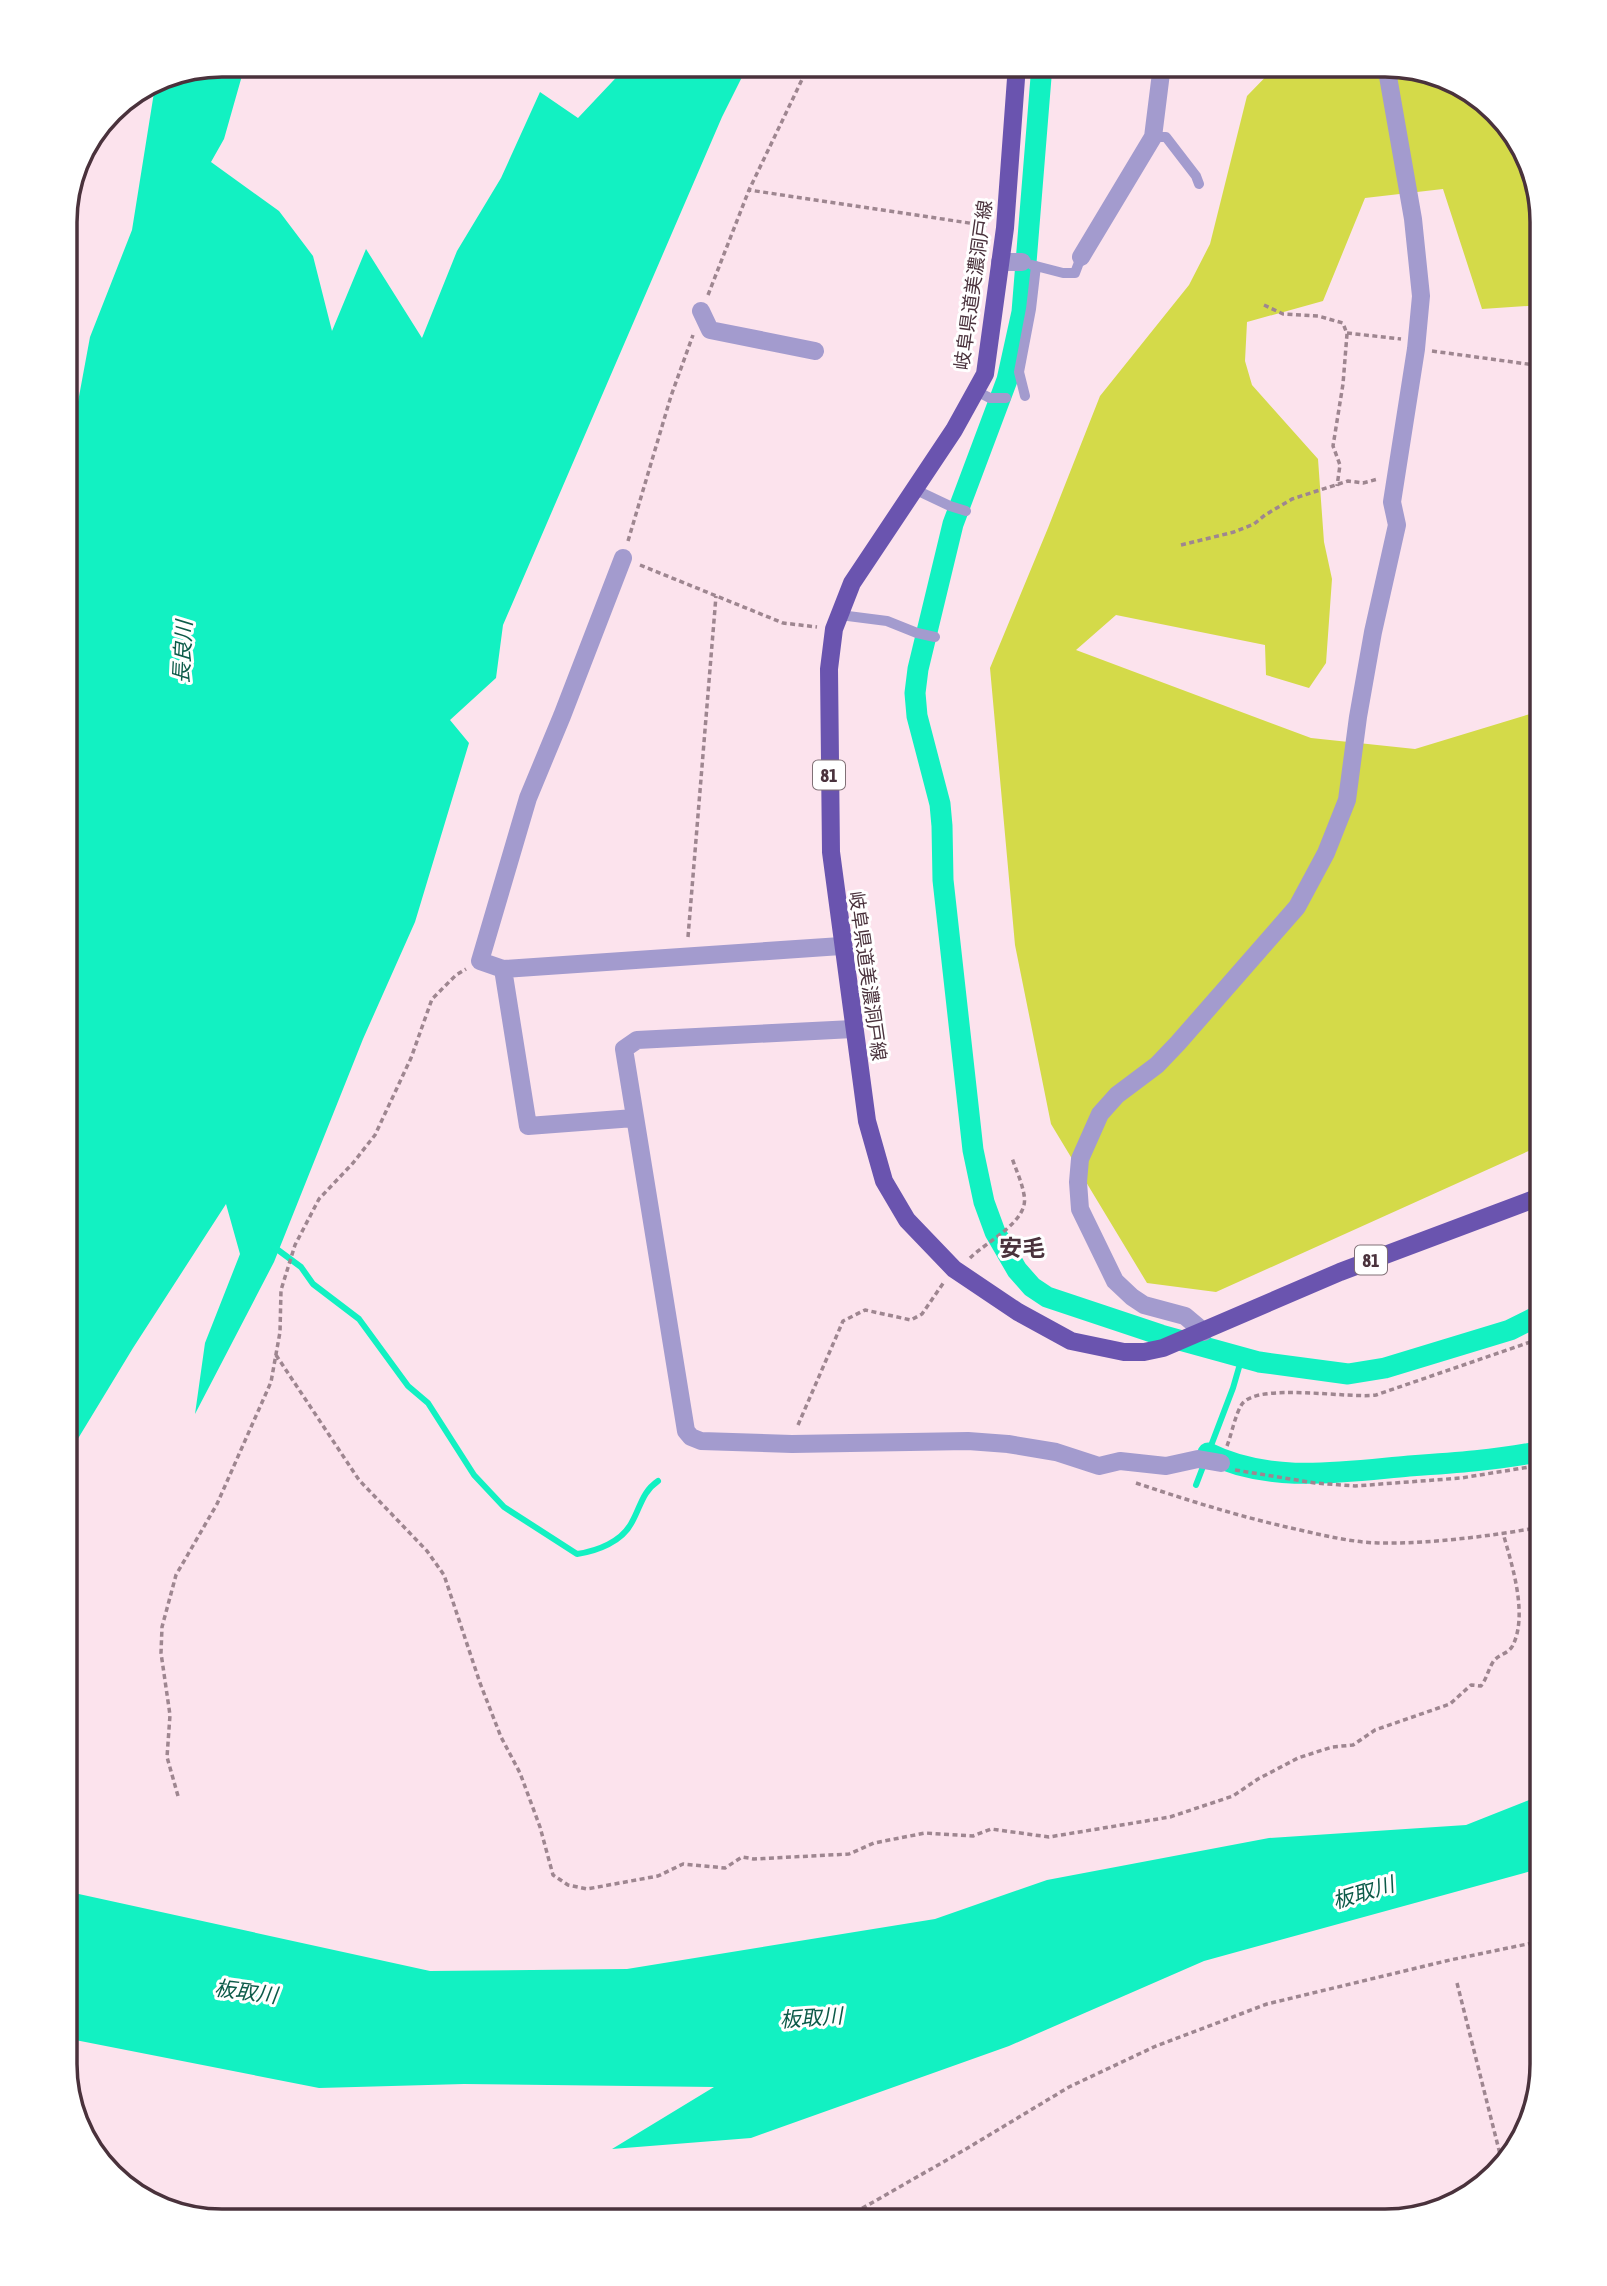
<svg xmlns="http://www.w3.org/2000/svg" width="1607" height="2286" viewBox="0 0 1607 2286" font-family="'Asap Condensed','Noto Sans JP',sans-serif">
	<style>
		.green { fill: #d4da49 }
		.water { fill: #12f1c2 }
		.lines { fill: none; stroke-linecap: round; stroke-linejoin: round }
		.stream { stroke: #12f1c2; stroke-width: 6 }
		.canal { stroke: #12f1c2; stroke-width: 21 }
		.path { stroke: #9e8690; stroke-width: 3.5; stroke-dasharray: 5 3.5; stroke-linecap: butt }
		.lane { stroke: #a39bce; stroke-width: 10 }
		.street { stroke: #a39bce; stroke-width: 18 }
		.primary { stroke: #6a54af; stroke-width: 18 }
		.labels { text-anchor: middle; dominant-baseline: central; stroke-width: 6; stroke-linejoin: round; paint-order: stroke }
		.shield { fill: #fff; stroke: #807076; stroke-width: 2 }
		.shield-label { font-size: 18px; font-weight: bold; fill: #4a323c }
		.street-label { font-size: 19px; fill: #4a323c; stroke: #fff }
		.water-label { font-size: 21px; font-style: italic; fill: #0d5b49; stroke: #fff }
		.quarter-label { font-size: 23px; font-weight: bold; fill: #4a323c; stroke: #fff }
		.rim { fill: none; stroke: #4a323c; stroke-width: 3.5 }
	</style>
	<rect width="100%" height="100%" fill="#fce3ed"/>
	<!-- green -->
	<path class="green" d="M1277,65H1395L1464,86L1521,143L1542,222V305L1482,309L1443,189L1365,198L1323,301L1247,322L1245,361L1252,385L1318,459L1324,542L1332,579L1326,663L1309,688L1266,675L1265,645L1116,615L1076,650L1311,738L1415,749L1530,714L1542,683V1145L1216,1292L1147,1283L1051,1124L1015,945L990,668L1048,528L1100,396L1189,285L1210,244L1247,96Z"/>
	<!-- water -->
	<path class="water" d="M222,65H245L224,139L211,162L279,211L313,256L332,331L366,249L422,338L457,251L501,178L540,92L578,118L628,65H748L722,117L503,625L496,678L450,720L469,743L415,922L363,1039L274,1262L195,1414L205,1343L240,1254L226,1204L133,1348L65,1460V472L90,337L132,230L156,80L162,77Z
		M1542,1795V1868L1204,1961L1009,2046L751,2138L612,2149L714,2087L464,2084L319,2088L65,2038V1891L430,1971L627,1969L935,1919L1047,1880L1269,1838L1466,1825Z"/>
	<g class="lines">
		<!-- stream -->
		<path class="stream" d="M274,1247L301,1267L313,1284L359,1319L408,1386L428,1403L474,1475L504,1507L577,1554C597,1551 622,1542 632,1522C641,1506 642,1492 658,1481
			M1196,1485L1233,1388L1242,1357"/>
		<!-- canal -->
		<path class="canal" d="M1042,65L1022,312L1007,380L953,524L918,669L915,693L917,716L940,804L942,826L943,880L973,1150L984,1202L995,1232L1017,1270L1032,1287L1047,1297L1161,1335L1259,1362L1348,1374L1385,1368L1510,1330L1542,1314
			M1208,1453C1270,1484 1342,1472 1409,1466C1454,1463 1498,1460 1542,1451"/>
		<!-- path -->
		<path class="path" d="M809,65L749,190L989,226
			M708,295L749,190
			M1264,305L1283,314L1318,316L1343,323L1347,334L1343,384L1333,446L1340,465L1337,486
			M1347,333L1401,339
			M1432,351L1542,366
			M628,541L671,396L693,335
			M1181,545L1234,532L1254,524L1265,515L1292,499L1348,481L1363,483L1378,479
			M640,565L783,623L817,627
			M688,937L716,596
			M970,1258C987,1241 1030,1221 1024,1195C1022,1182 1016,1170 1012,1158
			M276,1355L359,1480L427,1551L444,1575L480,1683L501,1737L520,1773L540,1827L553,1875L568,1885L587,1889L658,1876L683,1864L725,1868L742,1857L754,1859L849,1854L874,1843L925,1833L973,1836L991,1829L1049,1837L1170,1817L1233,1796L1258,1779L1298,1758L1332,1747L1353,1745L1375,1730L1450,1704L1471,1685L1481,1686C1487,1678 1488,1670 1493,1662C1498,1654 1509,1654 1513,1645C1528,1614 1512,1565 1503,1533
			M798,1425L843,1321L865,1310L911,1320L922,1314L944,1282
			M1227,1446C1232,1433 1235,1415 1242,1404C1258,1382 1349,1399 1376,1395L1542,1338
			M1235,1470L1315,1483L1355,1486L1461,1478L1542,1465
			M1136,1483C1190,1501 1244,1518 1300,1530C1326,1536 1351,1542 1378,1543C1431,1544 1490,1536 1542,1527
			M178,1796L167,1757L170,1715L161,1653L162,1627L176,1575L217,1504L271,1382L280,1332L281,1290L295,1245L319,1199L353,1163L375,1135L411,1058L432,999L456,975L466,969
			M1457,1983L1502,2162
			M840,2221L966,2149L1069,2087L1156,2046L1267,2004L1450,1960L1542,1941"/>
		<!-- lane -->
		<path class="lane" d="M1153,137H1166L1196,176L1199,184
			M1032,265L1063,273H1075L1081,257
			M976,391L990,398H1006
			M1025,396L1019,372L1031,309L1036,266
			M914,489L950,506L966,511
			M840,615L887,621L917,633L935,637"/>
		<!-- street -->
		<path class="street" d="M1081,257L1153,137L1162,65
			M1000,262H1022
			M701,311L710,330L815,351
			M503,969L480,961L528,798L562,716L623,558
			M853,1029L637,1040L624,1049L686,1431L691,1437L701,1441L792,1444L968,1441L1008,1444L1056,1452L1099,1466L1120,1461L1166,1466L1198,1459L1221,1463
			M634,1118L528,1126L503,969L841,946
			M1204,1332L1185,1316L1144,1305L1132,1297L1115,1281L1080,1209L1078,1182L1080,1159L1100,1114L1117,1095L1157,1065L1178,1043L1297,907L1326,853L1347,800L1358,717L1373,632L1397,525L1392,502L1416,349L1421,296L1413,219L1386,65"/>
		<!-- primary -->
		<path class="primary" d="M1017,65L1005,228L985,374L954,430L852,583L834,629L829,669L831,852L867,1121L884,1181L907,1220L954,1269L1018,1312L1071,1341L1124,1352H1144L1163,1348L1340,1272L1542,1196"/>
	</g>
	<g class="labels">
		<!-- shield labels -->
		<g class="shield">
			<rect x="813" y="760.5" width="32" height="29" rx="5"/>
			<rect x="1355" y="1245.5" width="32" height="29" rx="5"/>
		</g>
		<g class="shield-label">
			<text x="829" y="775">81</text>
			<text x="1371" y="1260">81</text>
		</g>
		<!-- street labels -->
		<g class="street-label">
			<text transform="translate(973 285) rotate(-82)">岐阜県道美濃洞戸線</text>
			<text transform="translate(868 976) rotate(82)">岐阜県道美濃洞戸線</text>
		</g>
		<!-- water labels -->
		<g class="water-label">
			<text transform="translate(182 652) rotate(-87)">長良川</text>
			<text transform="translate(1363 1892) rotate(-17)">板取川</text>
			<text transform="translate(246 1991) rotate(7)">板取川</text>
			<text transform="translate(811 2017) rotate(-4)">板取川</text>
		</g>
		<!-- quarter labels -->
		<g class="quarter-label">
			<text x="1022" y="1248">安毛</text>
		</g>
	</g>
	<!-- crop -->
	<path d="M0 0H1607V2286H0ZM222 77H1385A145 145 0 0 1 1530 222V2064A145 145 0 0 1 1385 2209H222A145 145 0 0 1 77 2064V222A145 145 0 0 1 222 77Z" fill="#fff" fill-rule="evenodd"/>
	<path class="rim" d="M222 77H1385A145 145 0 0 1 1530 222V2064A145 145 0 0 1 1385 2209H222A145 145 0 0 1 77 2064V222A145 145 0 0 1 222 77Z"/>
</svg>
